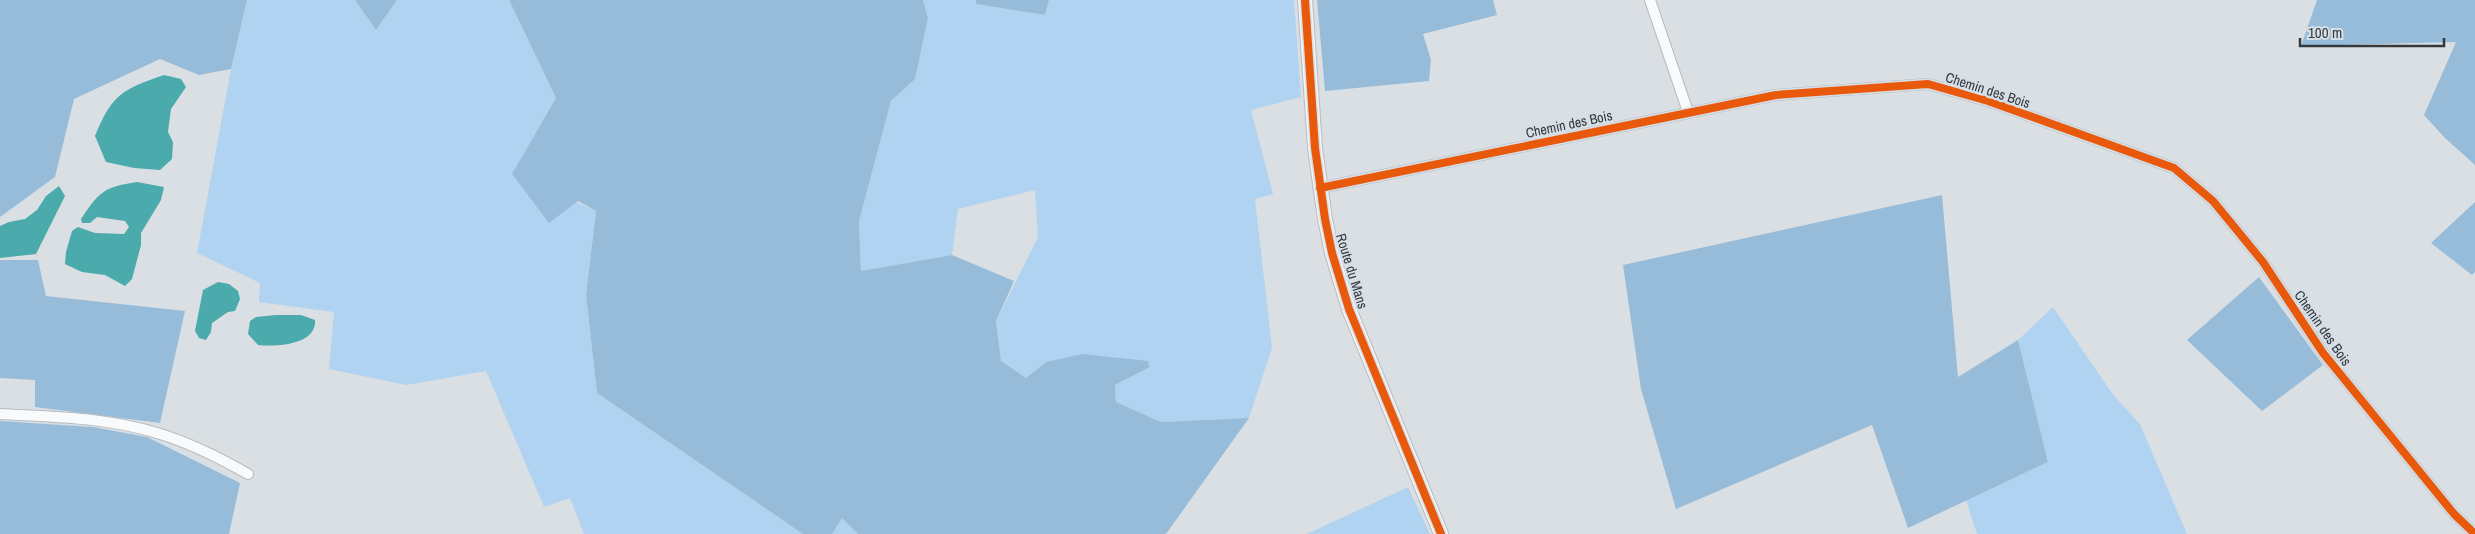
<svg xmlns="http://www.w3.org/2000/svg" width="2475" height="534" viewBox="0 0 2475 534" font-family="'Archivo Narrow',sans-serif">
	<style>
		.green { fill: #b0d3f1 }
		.forest { fill: #97bcda }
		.water { fill: #4aaaac }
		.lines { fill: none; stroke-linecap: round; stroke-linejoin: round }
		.street-casing { stroke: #b7bbbe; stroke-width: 12 }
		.secondary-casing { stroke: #b7bbbe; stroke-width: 16 }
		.street { stroke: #f9fafb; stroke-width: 10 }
		.secondary { stroke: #f6f4f4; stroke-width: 14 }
		.cycleway-casing { stroke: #d6dfe7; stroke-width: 11 }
		.cycleway { stroke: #e8590c; stroke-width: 8 }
		.labels { text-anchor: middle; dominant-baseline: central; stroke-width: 5; stroke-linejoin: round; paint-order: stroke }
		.street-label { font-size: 14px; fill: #35393c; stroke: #d6dfe7 }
	</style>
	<rect width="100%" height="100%" fill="#dadfe3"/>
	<!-- green -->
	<path class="green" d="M247,0H355L376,30L397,0H509L556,98L513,174L596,211L586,295L597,393L803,534H584L570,498L544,507L486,371L406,385L329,369L334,312L259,302L260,283L197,253L231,69Z
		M923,0H976V4L1045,15L1049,0H1294L1301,97L1251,110L1273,194L1255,199L1272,348L1249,418L1161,422L1116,402L1115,385L1150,367L1148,361L1046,362L1026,378L1001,361L996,321L1038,237L1035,190L958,209L952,255L861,271L859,221L891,101L915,79L928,18Z
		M2053,307L2114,396L2140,424L2187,534H1977L1966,500L2048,462L2018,340Z
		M1408,487L1430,534H1307Z
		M842,517L858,534H832Z"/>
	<!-- forest -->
	<path class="forest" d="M0,0H247L231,69L199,75L160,59L74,99L55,177L0,217Z
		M355,0H397L376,30Z
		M509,0H923L928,18L915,79L891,101L859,221L861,271L952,255L1014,281L996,321L1001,361L1026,378L1046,362L1083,354L1148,361L1150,367L1115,385L1116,402L1161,422L1249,418L1166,534H858L842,518L832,534H803L597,393L586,295L596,211L578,201L549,223L512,174L556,98Z
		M976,0H1049L1045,15L976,4Z
		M1317,0H1493L1497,15L1423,34L1431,60L1429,81L1325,91Z
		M2317,0H2475V165L2444,137L2424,115L2456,42L2301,46Z
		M1942,195L1958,377L2018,340L2048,462L1908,528L1872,425L1676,509L1641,389L1623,265Z
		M2475,202V272L2472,275L2431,243Z
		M0,260H38L46,296L185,311L160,423L35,407V380L0,378Z
		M2259,277L2323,365L2262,411L2187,340Z
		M0,421L93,427L147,437L240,483L229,534H0Z"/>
	<!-- water -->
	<path class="water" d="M164,75L181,79L186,87L171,109L168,132L173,142L172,159L160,170L134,168L106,162L95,136C112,94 123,89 164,75Z
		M137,182L164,187L161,200L141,233V245L132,279L125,286L105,275L82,272L65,264L66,252L72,231L78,227L95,233L124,234L129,227L125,221L97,217L90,223H82L81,219C100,191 104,187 137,182Z
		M59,186L65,196L36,254L0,258V226L9,222L25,219L37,210L46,196Z
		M218,282L229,284L238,291L240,299L235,311L228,312L212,323L211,332L206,340L199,338L195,331L203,290Z
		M276,315H301L315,320C317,345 276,347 258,345L248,334L250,321L256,317Z"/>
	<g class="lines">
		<defs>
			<path id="street" d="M1650,0L1688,112
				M1320,188L1776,95L1928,84L1988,101L2174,168L2213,201L2263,262L2323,353L2454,514L2475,534
				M0,414C52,417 106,417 157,433C188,442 220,458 248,474"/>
			<path id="secondary" d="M1305,0L1315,148L1325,219L1332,253L1349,309L1441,534"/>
		</defs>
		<!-- street casing -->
		<use href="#street" class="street-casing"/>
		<!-- secondary casing -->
		<use href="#secondary" class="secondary-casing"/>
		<!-- street -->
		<use href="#street" class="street"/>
		<!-- secondary -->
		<use href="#secondary" class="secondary"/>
		<defs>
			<path id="cycleway" d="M1305,0L1315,148L1325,219L1332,253L1349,309L1441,534
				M1320,188L1776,95L1928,84L1988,101L2174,168L2213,201L2263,262L2323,353L2454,514L2475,534"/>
		</defs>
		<!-- cycleway casing -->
		<use href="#cycleway" class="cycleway-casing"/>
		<!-- cycleway -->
		<use href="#cycleway" class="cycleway"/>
	</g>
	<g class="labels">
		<!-- street labels -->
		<g class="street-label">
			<text transform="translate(1988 90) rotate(18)">Chemin des Bois</text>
			<text transform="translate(1569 124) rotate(-12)">Chemin des Bois</text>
			<text transform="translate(1352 271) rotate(73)">Route du Mans</text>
			<text transform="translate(2323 328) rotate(55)">Chemin des Bois</text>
		</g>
	</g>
	<!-- scale -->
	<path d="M2300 38v8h144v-8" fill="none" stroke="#35393c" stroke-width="2.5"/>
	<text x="2308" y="38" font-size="15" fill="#35393c" stroke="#d6dfe7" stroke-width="4" paint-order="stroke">100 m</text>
</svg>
